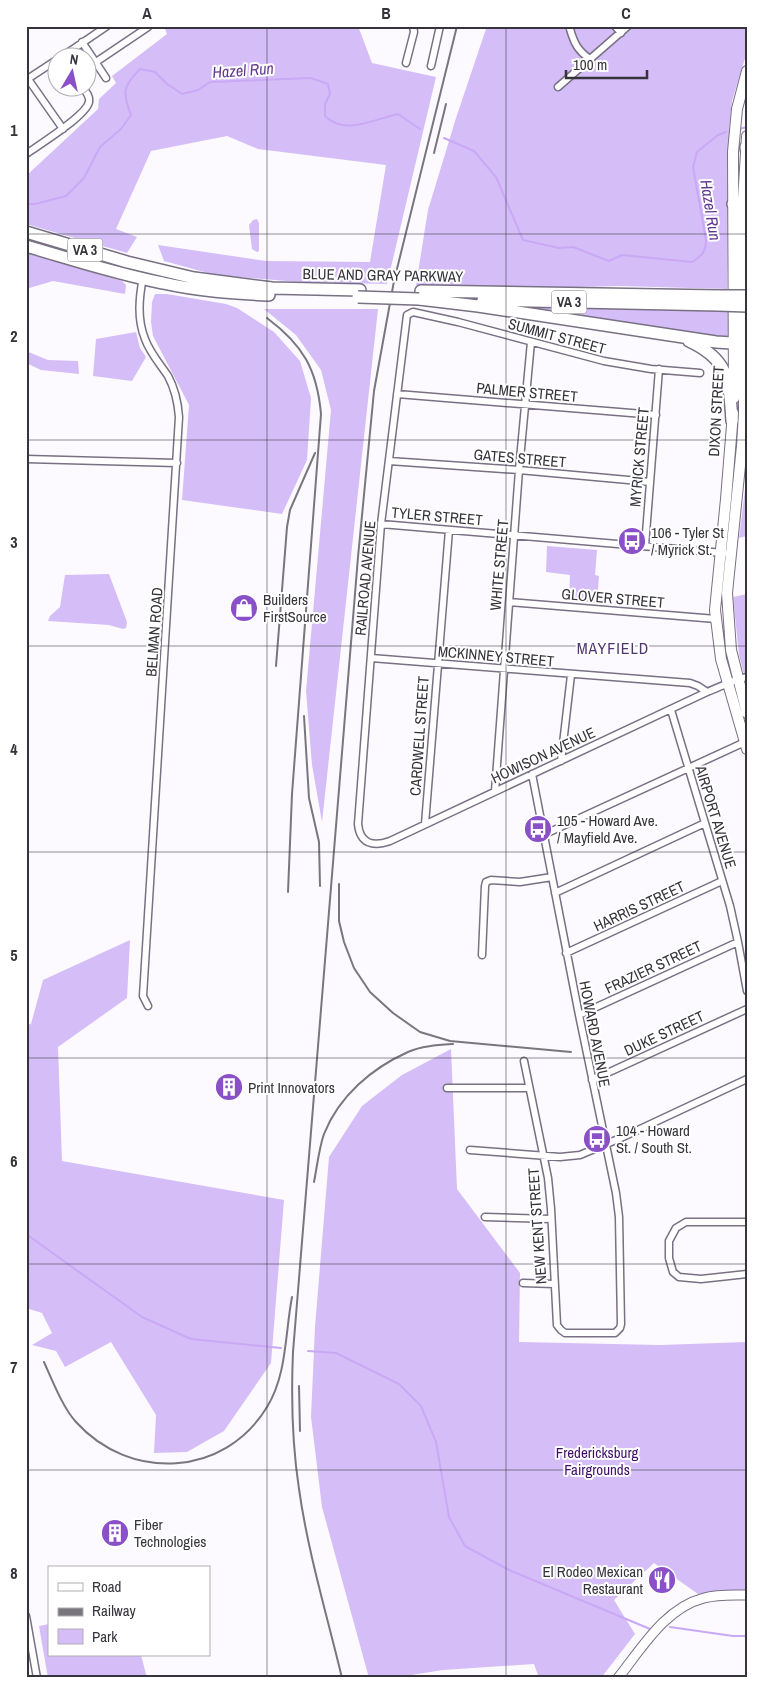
<svg xmlns="http://www.w3.org/2000/svg" width="773" height="1704" viewBox="0 0 773 1704" font-family="'Archivo Narrow',sans-serif">
	<style>
		.green { fill: #d5bdf8 }
		.lines { fill: none; stroke-linecap: round; stroke-linejoin: round }
		.stream { stroke: #c9a9f5; stroke-width: 2 }
		.minor-casing { stroke: #787083; stroke-width: 9 }
		.secondary-casing { stroke: #787083; stroke-width: 11 }
		.primary-casing { stroke: #787083; stroke-width: 12 }
		.trunk-casing { stroke: #787083; stroke-width: 14 }
		.minor { stroke: #fff; stroke-width: 6 }
		.secondary { stroke: #fff; stroke-width: 9 }
		.primary { stroke: #fff; stroke-width: 10 }
		.trunk { stroke: #fff; stroke-width: 11 }
		.rail { stroke: #79767d; stroke-width: 2 }
		.trunk-bridge-casing { stroke: #787083; stroke-width: 14; stroke-linecap: butt }
		.trunk-bridge { stroke: #fff; stroke-width: 11 }
		.grid { fill: none; stroke: #36333b; stroke-width: 1; stroke-opacity: 0.55 }
		.labels { text-anchor: middle; dominant-baseline: central; stroke-width: 4; stroke-linejoin: round; paint-order: stroke }
		.shield { fill: #fff; stroke: #727076; stroke-width: 1 }
		.shield-label { font-size: 14px; font-weight: bold; fill: #36333b }
		.street-label { font-size: 15px; fill: #36333b; stroke: #fff }
		.poi-label { font-size: 15px; fill: #36333b; stroke: #fff; text-anchor: start }
		.park-label { font-size: 15px; fill: #3f0f67; stroke: #fff }
		.water-label { font-size: 16px; font-style: italic; fill: #61368d; stroke: #fff }
		.neighbourhood-label { font-size: 16px; letter-spacing: 1px; fill: #4f346f; stroke: #fff }
		.neatline { fill: none; stroke: #36333b; stroke-width: 2 }
		.grid-label { font-size: 16px; text-anchor: middle; font-weight: bold; fill: #36333b }
	</style>
	<rect width="100%" height="100%" fill="#fcfaff"/>
	<!-- green -->
	<path class="green" d="M164,26H358L372,63L436,77L387,284L299,282L215,275L164,261L158,245L266,261L370,262L386,165L258,149L227,136L151,151L116,229L137,237L127,253L26,224V176L98,109L99,99L116,83L112,76L167,34Z
		M487,26H614L622,37L635,26H747V52L732,101L729,129L727,289L620,286L538,288L416,285L428,210L456,118Z
		M257,219L259,223V251L257,252L252,249L249,225L253,220Z
		M26,253L122,281L126,285L125,294L53,281L26,289Z
		M155,294H167L226,304L237,308L274,332L300,361L311,398L307,460L282,514L182,500L189,405L153,336L151,322L152,302Z
		M520,307H572L730,311V339Z
		M264,309H378L322,822L312,765L306,691L331,410L321,370L296,335Z
		M136,332L140,348L146,357L132,381L93,376L96,339Z
		M26,351L48,360L78,361L79,374L41,370L26,363Z
		M747,474V536L739,538Z
		M547,546L597,550L595,575L599,576L597,603L569,600L570,575L546,572Z
		M109,574L127,622L126,628L123,629L109,625L48,621L50,616L60,607L65,575Z
		M747,594V686L739,655L733,597Z
		M130,940L127,998L58,1047L62,1161L284,1200L271,1363L224,1431L187,1452L154,1453L156,1415L111,1342L65,1367L56,1351L32,1345L52,1333L42,1313L26,1308V1025L31,1024L43,980Z
		M451,1049L457,1189L520,1273L519,1342L660,1345L747,1342V1590H722L698,1594L654,1563L614,1600L635,1634L601,1678H539L534,1664L443,1670L392,1678H369L322,1507L311,1417L315,1327L329,1157L362,1106L402,1075Z
		M49,1624V1655H141L147,1678H48L39,1626Z"/>
	<g class="lines">
		<!-- stream -->
		<path class="stream" d="M739,129L747,127
			M444,138L474,151L496,177L523,240L559,248L573,247L609,261L622,255L692,262C701,256 706,253 706,240L693,167L697,152L718,135L726,132
			M26,204H35L66,196L84,178L100,147L121,129L131,115C122,92 123,86 140,69L155,72L167,84L182,94L198,90L210,82L311,78L328,84L330,94L325,104V116C345,136 374,119 398,114L420,129
			M26,1234L142,1317L191,1339L281,1348
			M308,1351L336,1353L399,1384L421,1406L436,1442L449,1517L465,1546L509,1570L650,1629
			M670,1627L733,1636H747"/>
		<defs>
			<path id="minor" d="M615,26L621,33
				M570,29C574,43 578,51 590,59
				M82,42L106,78
				M60,58L107,26
				M96,62L148,27
				M406,63L414,32L413,26
				M431,66L440,26
				M28,79L63,129
				M26,80L58,59
				M558,87L628,26
				M26,154C39,145 86,116 89,102C90,96 86,92 83,88
				M143,277C139,298 137,319 145,339C150,353 160,364 168,376C175,389 178,403 179,417L143,996L148,1006
				M700,373L651,369L604,361L458,322L413,312L407,315L381,524L358,824C360,844 373,847 390,841L707,692C720,687 733,680 747,677
				M397,394L656,415
				M26,459L177,463
				M389,461L519,470L650,482
				M381,524L724,553
				M645,546L659,369
				M509,602L716,619
				M371,658L690,683L698,686L707,692
				M671,710L730,906L738,942L747,991
				M561,761L571,675
				M495,791L519,470L531,342
				M425,824L449,530
				M543,835L745,742
				M555,893L705,823
				M566,953L722,881
				M482,955L485,886L486,882L491,880L520,882L552,877
				M579,1015L738,942
				M524,1061L548,1178L551,1209L557,1325L561,1330L565,1333H615L620,1328L621,1324L619,1217L616,1193L579,1015L532,774
				M592,1080L747,1009
				M447,1088H529
				M470,1150L560,1157L580,1155L623,1137L747,1079
				M485,1217L551,1219
				M747,1222H686L676,1228L669,1241V1258L673,1272L679,1277L701,1279L747,1274
				M523,1283L554,1284
				M26,1616L37,1678"/>
			<path id="secondary" d="M618,1678C642,1648 665,1608 704,1598C718,1594 733,1595 747,1595"/>
			<path id="primary" d="M747,136L743,201L744,413L742,446L727,593L731,650L747,713
				M734,398L733,152L737,109L747,71
				M733,413L726,499L715,610L721,659L747,749"/>
			<path id="trunk" d="M746,147L747,153
				M733,204L747,209
				M26,232L127,262L194,278L272,288L360,290
				M26,246C71,259 116,274 163,283C198,291 233,293 269,295
				M743,260L747,245
				M421,291L719,296
				M419,299L478,306L716,342L747,344
				M483,300L719,305
				M689,341C730,360 729,381 732,421
				M743,438L747,425"/>
		</defs>
		<!-- minor casing -->
		<use href="#minor" class="minor-casing"/>
		<!-- secondary casing -->
		<use href="#secondary" class="secondary-casing"/>
		<!-- primary casing -->
		<use href="#primary" class="primary-casing"/>
		<!-- trunk casing -->
		<use href="#trunk" class="trunk-casing"/>
		<!-- minor -->
		<use href="#minor" class="minor"/>
		<!-- secondary -->
		<use href="#secondary" class="secondary"/>
		<!-- primary -->
		<use href="#primary" class="primary"/>
		<!-- trunk -->
		<use href="#trunk" class="trunk"/>
		<!-- rail -->
		<path class="rail" d="M434,153L446,104
			M267,318C303,345 317,369 321,414L292,794L288,892
			M276,666L287,527L290,510L315,453
			M304,716L309,798L319,842L320,886
			M339,884V921L344,942L354,968L370,992L393,1013L420,1032L450,1041L571,1052
			M314,1182C317,1167 319,1148 324,1134C339,1096 372,1068 408,1052C421,1046 438,1045 453,1044
			M44,1362C52,1380 63,1408 76,1422C130,1482 225,1477 267,1407C287,1375 285,1333 292,1297
			M299,1386L300,1431
			M342,1678C327,1615 308,1553 299,1489C292,1443 291,1398 293,1352L358,557L374,391L394,281L457,26"/>
		<defs>
			<path id="trunk-bridge" d="M719,296H747
				M358,297L419,299
				M719,305L747,306"/>
		</defs>
		<!-- trunk-bridge casing -->
		<use href="#trunk-bridge" class="trunk-bridge-casing"/>
		<!-- trunk-bridge -->
		<use href="#trunk-bridge" class="trunk-bridge"/>
	</g>
	<!-- grid -->
	<path class="grid" d="M267,26V1678M506,26V1678M26,234H747M26,440H747M26,646H747M26,852H747M26,1058H747M26,1264H747M26,1470H747"/>
	<!-- icons -->
	<defs>
		<symbol id="bus-disc" viewBox="-11 -11 22 22"><circle r="9.5" fill="#8950c7" stroke="#fff"/><path d="M-5-6H5V4H4V6H2V4H-2V6H-4V4H-5ZM-3.5-4V0h7V-4ZM-3.5 1.2v1.5H-2V1.2ZM2 1.2v1.5H3.5V1.2Z" fill="#fff"/></symbol>
		<symbol id="shop-disc" viewBox="-11 -11 22 22"><circle r="9.5" fill="#8950c7" stroke="#fff"/><path d="M-5-2.5h2.3a2.7 3.5 0 0 1 5.4 0H5L5.5 6h-11ZM-1.5-2.5h3a1.5 2.3 0 0 0-3 0Z" fill="#fff"/></symbol>
		<symbol id="building-disc" viewBox="-11 -11 22 22"><circle r="9.5" fill="#8950c7" stroke="#fff"/><path d="M-4-6H4V6H1V3H-1V6H-4ZM-2.5-4.3h1.7v1.8h-1.7ZM.8-4.3h1.7v1.8H.8ZM-2.5-1h1.7V.8h-1.7ZM.8-1h1.7V.8H.8Z" fill="#fff"/></symbol>
		<symbol id="restaurant-disc" viewBox="-11 -11 22 22"><circle r="9.5" fill="#8950c7" stroke="#fff"/><path d="M-5-6h1v4h1v-4h1v4h1v-4h1v5L-1.5 .5V6h-2V.5L-5-1ZM5-6V6H3V1.5H1.5Q1.5-4 5-6Z" fill="#fff"/></symbol>
	</defs>
	<g fill-rule="evenodd">
		<use href="#bus-disc" x="616" y="525" width="32" height="32"/>
		<use href="#shop-disc" x="228" y="592" width="32" height="32"/>
		<use href="#bus-disc" x="522" y="813" width="32" height="32"/>
		<use href="#building-disc" x="213" y="1071" width="32" height="32"/>
		<use href="#bus-disc" x="581" y="1123" width="32" height="32"/>
		<use href="#building-disc" x="99" y="1517" width="32" height="32"/>
		<use href="#restaurant-disc" x="646" y="1564" width="32" height="32"/>
	</g>
	<g class="labels">
		<!-- shield labels -->
		<g class="shield">
			<rect x="67.5" y="238.5" width="35" height="23" rx="4"/>
			<rect x="551.5" y="290.5" width="35" height="23" rx="4"/>
		</g>
		<g class="shield-label">
			<text x="85" y="250">VA 3</text>
			<text x="569" y="302">VA 3</text>
		</g>
		<!-- street labels -->
		<g class="street-label">
			<text transform="translate(383 275) rotate(1)">BLUE AND GRAY PARKWAY</text>
			<text transform="translate(557 336) rotate(15)">SUMMIT STREET</text>
			<text transform="translate(527 392) rotate(5)">PALMER STREET</text>
			<text transform="translate(716 411) rotate(-87)">DIXON STREET</text>
			<text transform="translate(639 457) rotate(-85)">MYRICK STREET</text>
			<text transform="translate(520 458) rotate(5)">GATES STREET</text>
			<text transform="translate(437 516) rotate(5)">TYLER STREET</text>
			<text transform="translate(499 565) rotate(-85)">WHITE STREET</text>
			<text transform="translate(365 578) rotate(-85)">RAILROAD AVENUE</text>
			<text transform="translate(613 598) rotate(5)">GLOVER STREET</text>
			<text transform="translate(154 632) rotate(-86)">BELMAN ROAD</text>
			<text transform="translate(496 656) rotate(5)">MCKINNEY STREET</text>
			<text transform="translate(419 736) rotate(-86)">CARDWELL STREET</text>
			<text transform="translate(543 755) rotate(-25)">HOWISON AVENUE</text>
			<text transform="translate(716 817) rotate(73)">AIRPORT AVENUE</text>
			<text transform="translate(639 906) rotate(-25)">HARRIS STREET</text>
			<text transform="translate(653 967) rotate(-25)">FRAZIER STREET</text>
			<text transform="translate(664 1033) rotate(-25)">DUKE STREET</text>
			<text transform="translate(595 1034) rotate(79)">HOWARD AVENUE</text>
			<text transform="translate(537 1226) rotate(-94)">NEW KENT STREET</text>
		</g>
		<!-- poi labels -->
		<g class="poi-label">
			<text x="651" y="532">106 - Tyler St<tspan x="651" dy="17">/ Myrick St.</tspan></text>
			<text x="263" y="599">Builders<tspan x="263" dy="17">FirstSource</tspan></text>
			<text x="557" y="820">105 - Howard Ave.<tspan x="557" dy="17">/ Mayfield Ave.</tspan></text>
			<text x="248" y="1087">Print Innovators</text>
			<text x="616" y="1130">104 - Howard<tspan x="616" dy="17">St. / South St.</tspan></text>
			<text x="134" y="1524">Fiber<tspan x="134" dy="17">Technologies</tspan></text>
			<text x="643" y="1571" text-anchor="end">El Rodeo Mexican<tspan x="643" dy="17">Restaurant</tspan></text>
		</g>
		<!-- park labels -->
		<g class="park-label">
			<text x="597" y="1452">Fredericksburg<tspan x="597" dy="17">Fairgrounds</tspan></text>
		</g>
		<!-- water labels -->
		<g class="water-label">
			<text transform="translate(243 70) rotate(-4)">Hazel Run</text>
			<text transform="translate(711 210) rotate(81)">Hazel Run</text>
		</g>
		<!-- neighbourhood labels -->
		<g class="neighbourhood-label">
			<text x="613" y="648">MAYFIELD</text>
		</g>
	</g>
	<!-- border -->
	<rect width="773" height="1704" fill="none" stroke="#ffffff" stroke-width="55"/>
	<!-- legend -->
	<rect x="48" y="1566" width="162" height="90" fill="#ffffff" stroke="#afadb1"/>
	<rect x="58" y="1583" width="25" height="8" fill="#ffffff" stroke="#afadb1"/>
	<text x="92" y="1592" font-size="15" fill="#36333b">Road</text>
	<rect x="58" y="1608" width="25" height="8" fill="#79767d" stroke="#afadb1"/>
	<text x="92" y="1616" font-size="15" fill="#36333b">Railway</text>
	<rect x="58" y="1629" width="25" height="15" fill="#d5bdf8" stroke="#afadb1"/>
	<text x="92" y="1642" font-size="15" fill="#36333b">Park</text>
	<!-- north arrow -->
	<g transform="translate(72 72) rotate(9)"><circle r="24" fill="#ffffff" stroke="#afadb1"/>
	<path d="M0-4L9 19L0 12L-9 19Z" fill="#8950c7"/>
	<text y="-8" font-size="14" font-weight="bold" text-anchor="middle" fill="#36333b">N</text>
	</g>
	<!-- scale -->
	<path d="M566 70v8h81v-8" fill="none" stroke="#36333b" stroke-width="2.5"/>
	<text x="573" y="70" font-size="15" fill="#36333b" stroke="#ffffff" stroke-width="4" paint-order="stroke">100 m</text>
	<rect x="28" y="28" width="718" height="1648" class="neatline"/>
	<g class="grid-label">
		<text x="147" y="19">A</text>
		<text x="386" y="19">B</text>
		<text x="626" y="19">C</text>
		<text x="14" y="136">1</text>
		<text x="14" y="342">2</text>
		<text x="14" y="548">3</text>
		<text x="14" y="755">4</text>
		<text x="14" y="961">5</text>
		<text x="14" y="1167">6</text>
		<text x="14" y="1373">7</text>
		<text x="14" y="1579">8</text>
	</g>
</svg>
